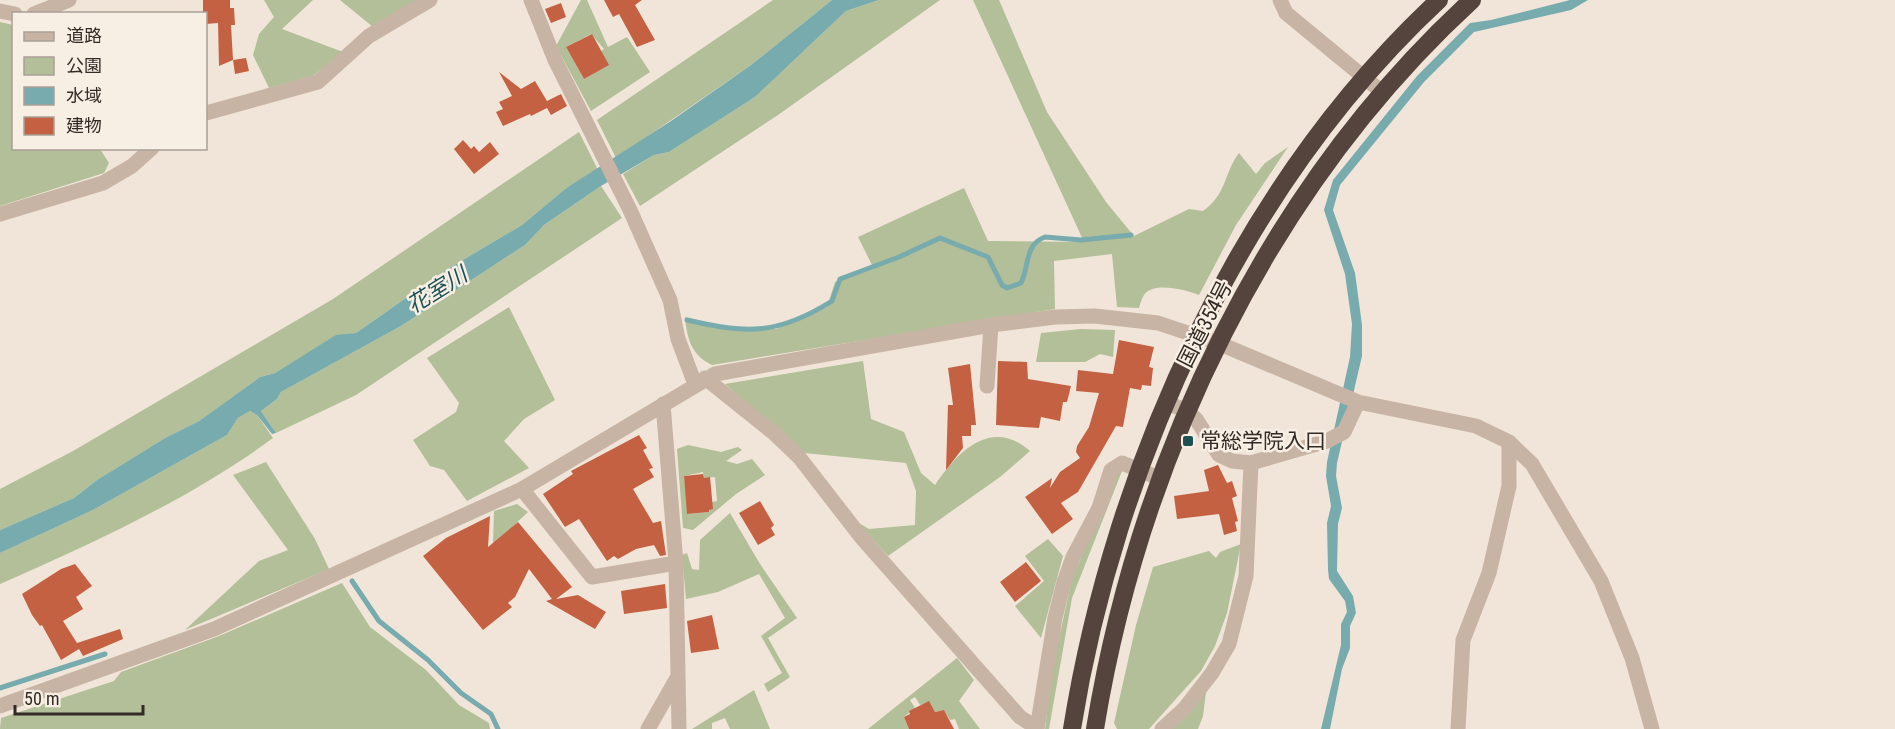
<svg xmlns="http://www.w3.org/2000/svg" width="1895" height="729" viewBox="0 0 1895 729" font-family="'Roboto Condensed','Noto Sans JP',sans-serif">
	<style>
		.green { fill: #b2bf98; fill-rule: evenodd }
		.water { fill: #78abad }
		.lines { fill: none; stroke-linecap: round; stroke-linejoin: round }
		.stream { stroke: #78abad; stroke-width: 5 }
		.building { fill: #c46142 }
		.minor { stroke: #c8b4a4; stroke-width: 15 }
		.highway { stroke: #54443d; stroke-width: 18 }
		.poi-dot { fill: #1c5054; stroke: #f8efe4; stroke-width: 2 }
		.labels { text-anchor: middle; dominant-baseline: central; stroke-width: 5; stroke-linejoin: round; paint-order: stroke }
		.street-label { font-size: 21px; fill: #332a26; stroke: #f8efe4 }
		.poi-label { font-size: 21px; fill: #332a26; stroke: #f8efe4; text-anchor: start }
		.water-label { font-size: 22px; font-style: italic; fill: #1c5054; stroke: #f8efe4 }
	</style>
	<rect width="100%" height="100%" fill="#f0e5d8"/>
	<!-- green -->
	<path class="green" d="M264,0H313L282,29L343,52L313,76L269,88L253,55L259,34L274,17Z
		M340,0H417L373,27Z
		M581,0H587L608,47L627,37L650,72L591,111L556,46ZM591,34L604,49L601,51L608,65L584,79L566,47Z
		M773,0H832L751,65L616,158L597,120Z
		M879,0H940L778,115L640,206L623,174L654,155L669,152L755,97L846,11Z
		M973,0H999L1047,112L1106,202L1134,236L1189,209L1203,211C1227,194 1223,175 1239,153L1256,174L1265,163L1288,147L1236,225L1199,295C1186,290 1153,281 1144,295C1142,298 1140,304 1139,308L1117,307L1112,254L1054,261L1055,309L712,365C691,355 687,338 685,317L734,330L776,329L827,307L835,282L874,269L858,237L964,188L988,241L1084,242Z
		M0,22L13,25L14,148L100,149L109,163L104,173L0,206Z
		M579,132L598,170L565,189L522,225L446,270L356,333L336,336L275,373L260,377L199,421L165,438L97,480L74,498L0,530V489L73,451L333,299Z
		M601,186L622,218L356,395L276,433L261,411L277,399L281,392L401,326L525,245L544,225Z
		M509,307L555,400L524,419L504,441L529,468L467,501L444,470L430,466L413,440L456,412L459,403L427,358Z
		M1081,329L1115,330L1113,357L1100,354L1085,362H1036L1041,333Z
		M863,361L871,419L904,432L921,473L935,485C958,451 991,417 1030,451L1000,477L888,556L857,522L869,529L915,525L916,491L906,463L804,453L725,384Z
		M250,411L257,415L273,438C190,499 93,543 0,584V553L93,510L227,435L238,418Z
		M688,445L721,452L738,447L742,450L726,461L737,464L752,459L765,475L736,494L693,530L683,528L677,449ZM703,472L704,478L715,477L717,501L712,502L709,512L688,514L684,476Z
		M266,462L315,539L329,569L185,630L259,561L288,550L233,475Z
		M1122,471L1072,598L1049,729H1045L1052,670L1072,579L1116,474Z
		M517,504L528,512L512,527L516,533L493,544L494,511Z
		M730,513L760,564L797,618L768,638L790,677L768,692L764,684L782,673L761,636L785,618L759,574L718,592L686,599L682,555L687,553L692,569L699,570L700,540Z
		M1048,539L1063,556L1041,638L1015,606L1044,581L1025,556Z
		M1241,544L1227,613L1215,646L1201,671L1149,729H1117L1114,723L1136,625L1153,567L1209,551L1216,558L1220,552Z
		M342,583L370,627L426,670L459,705L489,723L490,729H0L1,718L114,681L121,672L219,636Z
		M957,658L974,680L959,701L980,729H959L955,719L950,720L944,710L935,712L929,702L920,705L915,697L910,700L915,708L904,717L909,729H868Z
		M754,690L770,729H730L725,718L712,723V729H692Z
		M1206,692L1203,716L1198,729H1172Z"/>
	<!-- water -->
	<path class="water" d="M832,0H879L846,11L755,97L669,152L654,155L601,186L544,225L525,245L401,326L281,392L277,399L261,411L276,433L272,434L257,415L250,411L238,418L227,435L93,510L0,553V530L74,498L97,480L165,438L199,421L260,377L275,373L336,335L356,333L446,270L522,225L565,189L671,121L751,65Z
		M1570,0H1588L1571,10L1474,32L1424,82L1340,185L1333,210L1355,273L1362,325V356L1337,463L1336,476L1342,508L1338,524L1337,571L1353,596L1356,613L1350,626V648L1342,669L1330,729H1321L1341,645V624L1347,612L1345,601L1329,579L1328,570L1327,523L1331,506L1326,476L1327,462L1350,357L1352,324L1345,274L1324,210L1333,180L1417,76L1470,23L1491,20Z"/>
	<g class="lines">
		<!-- stream -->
		<path class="stream" d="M687,320C747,334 778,335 832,301L840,279L899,257L940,238L988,257L1002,285L1007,288L1021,283C1030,265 1024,245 1045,237L1081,240L1131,235
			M352,581L379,621L428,660L461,693L491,714L498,729
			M0,688L105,654"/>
	</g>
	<!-- building -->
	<path class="building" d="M203,0H230V8H234L235,25H231L233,60L246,58L249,71L235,74L233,60L219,66L218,23L206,24V14H203Z
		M604,0H642L635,5L655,40L637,47L619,14L613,17Z
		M561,3L566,17L551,23L545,9Z
		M592,34L609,65L584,79L566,47Z
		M499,72L521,89L535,81L547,101L561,94L567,106L551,115L547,108L531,116L530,114L503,126L496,112L503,109L499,102L512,96Z
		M463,140L471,149L474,146L479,152L490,142L499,154L474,174L454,149Z
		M1119,340L1154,347L1149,367L1153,368L1151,386L1142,385L1141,390L1130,388L1123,427L1116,426L1078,492L1061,503L1073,519L1052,534L1025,497L1052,478L1050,488L1060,472L1080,458L1076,452L1077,446L1089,427L1099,393L1076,391L1078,370L1113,374Z
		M998,361L1027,362L1028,379L1071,386L1067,402H1063L1060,421L1041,417L1039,428L996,425Z
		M970,364L976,425H971V436H962L963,448L946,470L948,405H953L948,368Z
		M639,435L647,448L643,450L653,468L649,469L654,477L633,489L653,523L661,521L666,555L660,556L654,545L636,549L618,559L614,556L607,561L579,519L565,527L543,494L573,474L571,471Z
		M1218,465L1227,483L1232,481L1237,496L1232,498L1238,521L1235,522L1237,531L1224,535L1219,514L1177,519L1174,496L1209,491L1204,470Z
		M703,474L704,478L710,477L713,509L709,510V512L687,514L684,476Z
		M760,501L774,525L771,528L775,535L758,545L739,513Z
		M490,516L488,547L518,522L572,587L556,599L578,595L606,612L595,629L546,601L552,599L529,569L515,597L508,603L512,607L483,630L423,556L446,538Z
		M1026,562L1041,581L1015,602L1000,582Z
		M75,564L92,586L76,597L83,609L63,621L77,643L120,629L123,639L83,656L79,649L61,660L42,625L40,626L32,615L22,594L61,569Z
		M665,584L667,608L624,614L621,591Z
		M712,615L719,649L691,653L687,621Z
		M929,701L935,712L944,710L954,729H909L904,717L910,714L909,711Z"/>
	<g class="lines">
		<!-- minor -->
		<path class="minor" d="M531,0L555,60L630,210L670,300L678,339L695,384
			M1280,0L1286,13L1383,93
			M0,11L15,14
			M34,14L69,0
			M206,113L318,82L369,36L430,0
			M0,214L103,183L132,166L152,148
			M705,378L775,434L799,457L861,537L1020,717L1037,728
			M987,386L991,325
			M1165,402L1187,411L1196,419L1219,455L1232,461L1251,463L1327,441L1344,432L1358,402
			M663,404L676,563L679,729
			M522,489L592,577L676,563
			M0,706L214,629L522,489L715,374L991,325L1055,317L1095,316L1158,323L1218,343L1358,402L1476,426L1509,442L1532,464L1601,581L1632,658L1652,729
			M648,729L677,678
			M1037,729L1055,618L1064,582L1073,557L1099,508L1111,470L1122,463L1159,478
			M1162,729L1184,709L1212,673L1229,644L1246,576L1251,463
			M1458,729L1463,640L1489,573L1509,486V442"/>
		<!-- highway -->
		<path class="highway" d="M1072,729C1114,465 1241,184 1439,0
			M1095,729C1139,459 1268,187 1472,0"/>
	</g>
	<!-- markers -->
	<rect class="poi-dot" x="1182" y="435" width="12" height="12" rx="3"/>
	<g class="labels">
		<!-- street labels -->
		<g class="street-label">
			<text transform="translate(1205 324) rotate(-63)">国道354号</text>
		</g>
		<!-- poi labels -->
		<g class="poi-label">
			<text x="1200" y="441">常総学院入口</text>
		</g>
		<!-- water labels -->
		<g class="water-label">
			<text transform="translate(437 290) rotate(-32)">花室川</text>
		</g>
	</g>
	<!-- legend -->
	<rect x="12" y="12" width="195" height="138" fill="#f8efe4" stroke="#a9a098" stroke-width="1.5"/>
	<rect x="24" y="32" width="30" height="9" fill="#c8b4a4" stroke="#a9a098" stroke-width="1.5"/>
	<text x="66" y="42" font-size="18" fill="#332a26">道路</text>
	<rect x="24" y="57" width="30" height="18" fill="#b2bf98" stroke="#a9a098" stroke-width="1.5"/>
	<text x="66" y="72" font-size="18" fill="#332a26">公園</text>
	<rect x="24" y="87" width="30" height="18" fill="#78abad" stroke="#a9a098" stroke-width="1.5"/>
	<text x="66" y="102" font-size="18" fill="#332a26">水域</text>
	<rect x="24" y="117" width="30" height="18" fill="#c46142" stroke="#a9a098" stroke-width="1.5"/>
	<text x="66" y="132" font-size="18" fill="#332a26">建物</text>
	<!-- scale -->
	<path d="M15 705v9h128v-9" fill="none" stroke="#332a26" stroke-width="3"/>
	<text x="24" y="705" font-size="18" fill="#332a26" stroke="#f8efe4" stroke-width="4.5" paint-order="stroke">50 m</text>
</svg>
